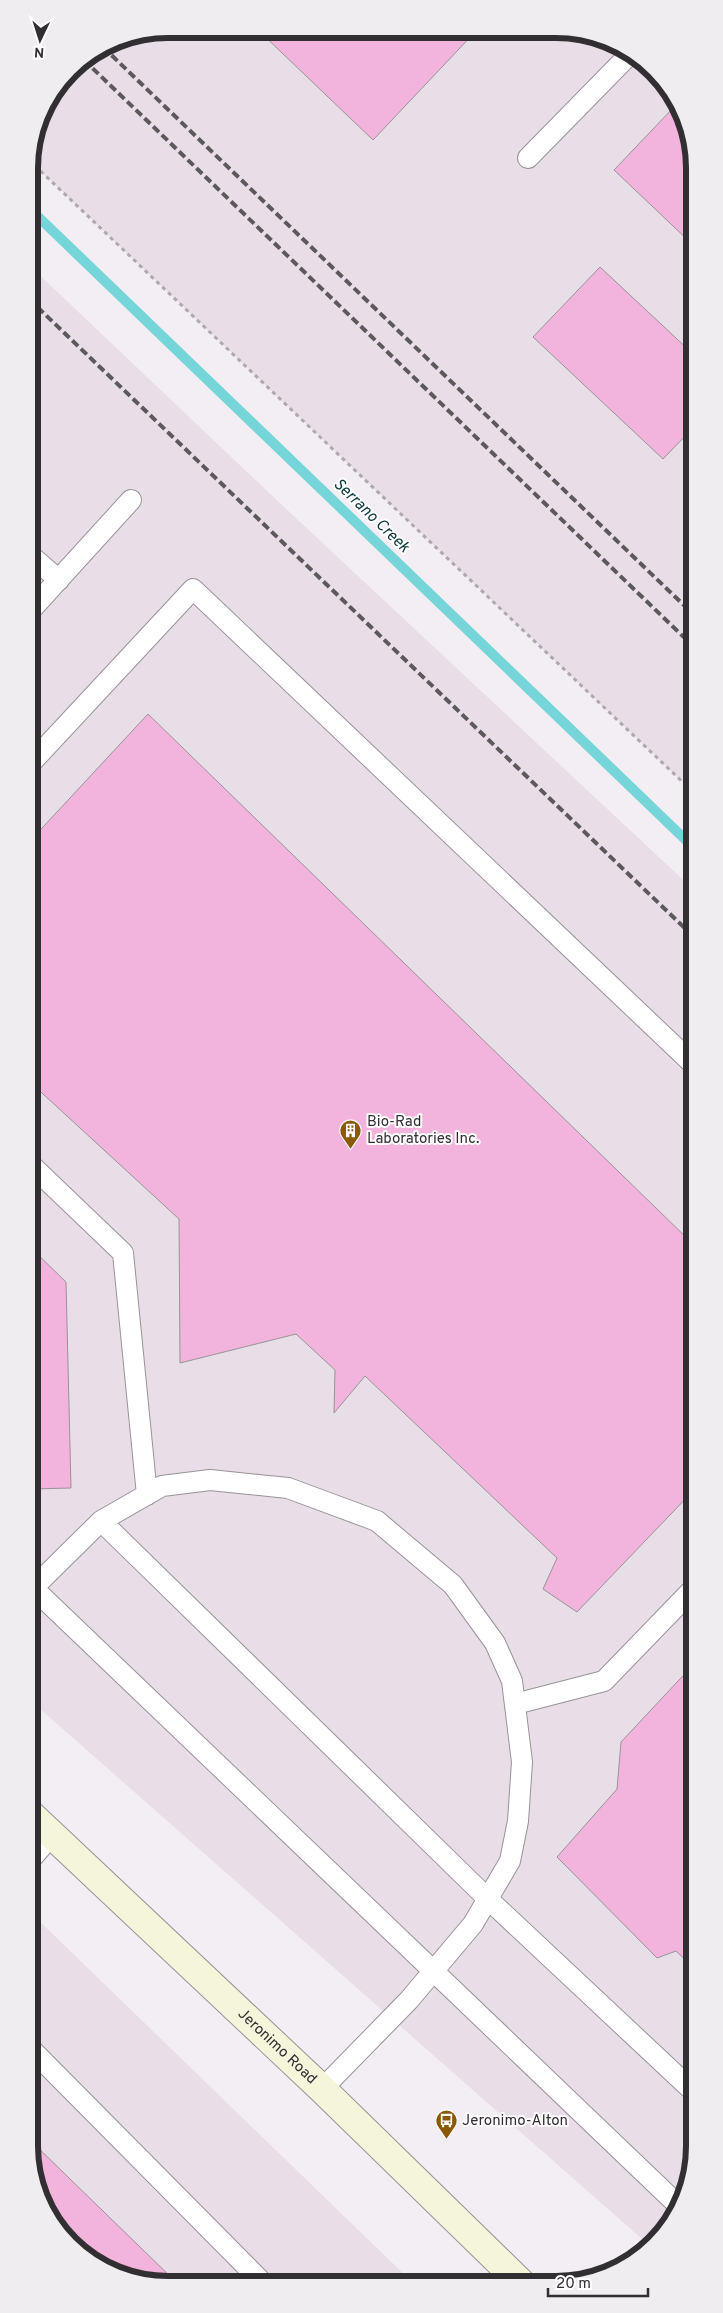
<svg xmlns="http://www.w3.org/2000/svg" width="723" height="2313" viewBox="0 0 723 2313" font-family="Overpass,sans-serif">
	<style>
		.built { fill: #e8dee8 }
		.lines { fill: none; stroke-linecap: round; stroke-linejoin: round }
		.stream { stroke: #75d5d8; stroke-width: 10 }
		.building { fill: #f2b3dd; stroke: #999497 }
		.lane-casing { stroke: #989397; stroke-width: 22 }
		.secondary-casing { stroke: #989397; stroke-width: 30 }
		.path { stroke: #ada9ad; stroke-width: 3; stroke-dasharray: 4 4; stroke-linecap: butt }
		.lane { stroke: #fff; stroke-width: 20 }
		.secondary { stroke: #f5f5db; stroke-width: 28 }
		.rail { stroke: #5c595c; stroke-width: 4; stroke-dasharray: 8 4; stroke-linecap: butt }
		.labels { text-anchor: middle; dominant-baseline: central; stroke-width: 4; stroke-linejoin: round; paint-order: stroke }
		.poi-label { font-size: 15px; fill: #312f31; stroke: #fffdff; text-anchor: start }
		.street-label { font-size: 15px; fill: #312f31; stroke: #fffdff }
		.water-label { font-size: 16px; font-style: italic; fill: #08383a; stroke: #fffdff }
		.rim { fill: none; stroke: #312f31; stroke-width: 6 }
	</style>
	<rect width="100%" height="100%" fill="#f3eef3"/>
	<!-- built -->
	<path class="built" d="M167,29L583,31L654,69L692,140V791L29,160L39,114L69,69L114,39Z
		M29,265L283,506L693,889L694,2155L684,2199L660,2237L650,2246L31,1701Z
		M31,1913L412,2282H140L31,2173Z"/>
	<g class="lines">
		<!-- stream -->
		<path class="stream" d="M29,208L692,846"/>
	</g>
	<!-- building -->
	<path class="building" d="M257,29L476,31L373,140Z
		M569,31H579L575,36Z
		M674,107L692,140V244L614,170Z
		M600,267L692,353V429L663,459L533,337Z
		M692,475V488L686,482Z
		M148,714L693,1244V1491L577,1612L543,1589L557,1558L365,1376L334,1413L335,1370L296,1334L180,1363L179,1219L30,1082V841Z
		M30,1247L66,1282L71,1488L31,1489Z
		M693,1665L694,1968L676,1951L657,1958L557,1857L617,1789L621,1742Z
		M31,2141L176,2282H140L69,2244L31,2173Z"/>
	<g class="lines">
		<defs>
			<path id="lane" d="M528,158L628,56
				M29,554L59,580
				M30,611L131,500
				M30,764L193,589L693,1064
				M30,1164L123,1253L147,1495
				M101,1521L488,1899L694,2092
				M33,1588L679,2206
				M31,1590L101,1521L162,1486L210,1480L288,1488L377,1521L453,1585L495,1643L512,1681L522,1762L518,1821L510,1861L473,1924L409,2000L322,2089
				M515,1704L604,1681L693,1589
				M31,1859L52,1835
				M31,2049L262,2282"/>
			<g id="secondary">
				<path id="s1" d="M31,1815L322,2089L520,2282"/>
			</g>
		</defs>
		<!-- lane casing -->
		<use href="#lane" class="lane-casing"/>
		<!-- secondary casing -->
		<use href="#secondary" class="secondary-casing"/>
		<!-- path -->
		<path class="path" d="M29,160L692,791"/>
		<!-- lane -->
		<use href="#lane" class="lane"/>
		<!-- secondary -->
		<use href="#secondary" class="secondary"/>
		<!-- rail -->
		<path class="rail" d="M103,47L692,613
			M84,60L692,645
			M29,299L693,936"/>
	</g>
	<!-- icons -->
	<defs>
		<symbol id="building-pin" viewBox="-11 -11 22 30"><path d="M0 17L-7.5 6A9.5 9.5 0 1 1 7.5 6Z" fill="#8a5901" stroke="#fffdff"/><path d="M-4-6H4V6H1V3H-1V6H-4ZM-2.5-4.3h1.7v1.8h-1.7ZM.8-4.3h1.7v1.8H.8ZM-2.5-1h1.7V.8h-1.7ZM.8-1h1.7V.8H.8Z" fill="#fff"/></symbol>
		<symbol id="bus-pin" viewBox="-11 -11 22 30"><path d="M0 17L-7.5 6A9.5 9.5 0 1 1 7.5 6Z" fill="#8a5901" stroke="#fffdff"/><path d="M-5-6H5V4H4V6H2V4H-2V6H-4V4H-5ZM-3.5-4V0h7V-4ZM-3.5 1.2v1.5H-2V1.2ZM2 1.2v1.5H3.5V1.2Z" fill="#fff"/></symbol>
	</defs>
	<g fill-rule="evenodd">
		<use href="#building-pin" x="338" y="1118" width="25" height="34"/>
		<use href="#bus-pin" x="434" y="2108" width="25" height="34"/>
	</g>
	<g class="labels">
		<!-- poi labels -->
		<g class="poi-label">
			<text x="367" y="1122">Bio-Rad<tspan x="367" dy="17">Laboratories Inc.</tspan></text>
			<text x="462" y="2121">Jeronimo-Alton</text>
		</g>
		<!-- street labels -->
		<g class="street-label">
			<text stroke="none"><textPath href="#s1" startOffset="338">Jeronimo Road</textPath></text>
		</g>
		<!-- water labels -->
		<g class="water-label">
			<text transform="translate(371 516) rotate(44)">Serrano Creek</text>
		</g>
	</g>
	<!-- crop -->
	<path d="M0 0H723V2313H0ZM168 38H556A130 130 0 0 1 686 168V2146A130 130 0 0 1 556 2276H168A130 130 0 0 1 38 2146V168A130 130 0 0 1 168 38Z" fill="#efedef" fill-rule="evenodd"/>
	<path class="rim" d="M168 38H556A130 130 0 0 1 686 168V2146A130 130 0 0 1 556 2276H168A130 130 0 0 1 38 2146V168A130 130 0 0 1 168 38Z"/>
	<!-- north arrow -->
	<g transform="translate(40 40) rotate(184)" stroke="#fffdff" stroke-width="4" paint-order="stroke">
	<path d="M0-4L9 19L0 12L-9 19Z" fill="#312f31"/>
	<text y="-8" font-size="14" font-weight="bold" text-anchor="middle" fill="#312f31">N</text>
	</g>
	<!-- scale -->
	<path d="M548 2288v8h100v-8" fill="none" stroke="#312f31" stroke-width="2.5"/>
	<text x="556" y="2288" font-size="15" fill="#312f31" stroke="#fffdff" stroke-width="4" paint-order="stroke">20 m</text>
</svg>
